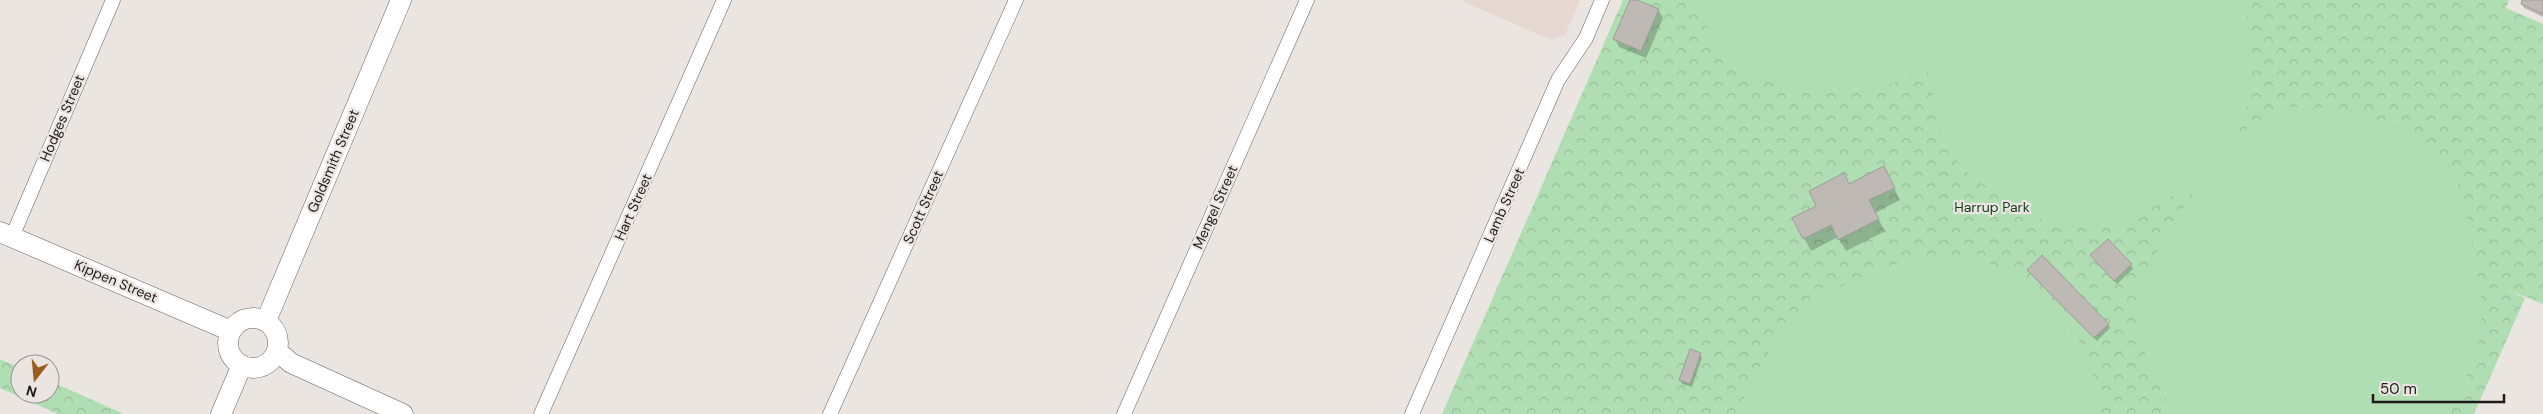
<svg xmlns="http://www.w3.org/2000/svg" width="2543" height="414" viewBox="0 0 2543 414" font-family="'DM Sans',sans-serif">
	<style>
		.built { fill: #e6d7d1 }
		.park { fill: url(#park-crowns) }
		.garden { fill: #afdeb2 }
		.shadow { fill: #0003 }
		.building { fill: #bfb9b6; stroke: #a09a98 }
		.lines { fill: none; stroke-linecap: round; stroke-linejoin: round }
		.street-casing { stroke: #67615f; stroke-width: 15 }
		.secondary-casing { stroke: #67615f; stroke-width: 21 }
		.street { stroke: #fff; stroke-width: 14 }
		.secondary { stroke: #fff; stroke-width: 20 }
		.labels { text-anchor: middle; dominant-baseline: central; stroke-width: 4.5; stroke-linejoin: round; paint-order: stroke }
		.street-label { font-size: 14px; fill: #1d1a19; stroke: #ebe5e2 }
		.park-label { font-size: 14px; fill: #133d1a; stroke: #ebe5e2 }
	</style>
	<defs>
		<pattern id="park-crowns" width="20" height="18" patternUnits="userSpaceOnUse" patternTransform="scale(1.25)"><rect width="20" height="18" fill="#afdeb2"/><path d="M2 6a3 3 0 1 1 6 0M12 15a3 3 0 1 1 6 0" fill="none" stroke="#96be98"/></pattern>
	</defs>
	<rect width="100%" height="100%" fill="#ebe5e2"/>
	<!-- built -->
	<path class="built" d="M1460,0H1580L1565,35L1551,40Z"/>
	<!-- park -->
	<path class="park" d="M1623,0H2509L2506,8L2543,24V304L2508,290L2525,298L2474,414H1442Z
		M0,359L20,368V394H50V381L124,414H58L0,388Z"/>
	<!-- garden -->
	<path class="garden" d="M1702,0H2244L2252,45L2250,101L2232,141L2251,124L2286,107L2338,108L2399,129L2453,168L2467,213L2483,310L2475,358L2450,414H2175L2149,368L2136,316L2140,280L2206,174C2178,190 2147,216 2116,223C2101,227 2081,228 2066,227C2039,226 1959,174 1948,149C1935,123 1933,93 1927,64L1879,91L1828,93L1781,87L1742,72L1714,41L1702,13Z
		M1938,259L1990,264L2040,292L2068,325L2090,360L2101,414H1738C1759,349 1805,299 1868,274C1876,271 1885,267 1893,265C1908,262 1924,261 1938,259Z"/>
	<!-- shadow -->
	<path class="shadow" d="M1631,0L1658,10L1663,18L1646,58L1619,47L1615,39Z
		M2524,0H2543V17L2524,8L2522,4Z
		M1890,180L1900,200L1875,213L1885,231L1846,251L1838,237L1811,251L1794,219L1818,207L1849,185Z
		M2091,256L2131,265L2133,269L2117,284Z
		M2031,274L2108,325L2110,328L2097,341Z
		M1700,354L1702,358L1692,387L1682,384L1680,380Z"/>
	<!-- building -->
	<path class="building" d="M1630,0H1637L1659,9L1641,51L1613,39Z
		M2522,0H2543V14L2521,4Z
		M1884,166L1895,188L1869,200L1879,219L1838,240L1831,225L1803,239L1792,218L1816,206L1809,191L1844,173L1849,184Z
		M2108,239L2132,264L2114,281L2090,255Z
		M2042,255L2109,324L2094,338L2027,270Z
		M1690,349L1701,353L1690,384L1679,380Z"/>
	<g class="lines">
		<defs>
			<path id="street" d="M12,237L113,0
				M541,414L724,0
				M830,414L1016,0
				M1124,414L1307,0
				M1412,414L1558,80L1586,38L1602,0"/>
			<path id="secondary" d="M0,232L231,331
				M228 343a25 25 0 1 1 50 0a25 25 0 1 1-50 0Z
				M266,321L401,0
				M277,351L291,363L403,414
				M221,414L242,365"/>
		</defs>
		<!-- street casing -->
		<use href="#street" class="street-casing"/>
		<!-- secondary casing -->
		<use href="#secondary" class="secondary-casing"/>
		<!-- street -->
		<use href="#street" class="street"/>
		<!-- secondary -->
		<use href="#secondary" class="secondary"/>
	</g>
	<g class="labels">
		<!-- street labels -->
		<g class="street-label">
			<text transform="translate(62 118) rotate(-67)">Hodges Street</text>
			<text transform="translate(333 161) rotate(-67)">Goldsmith Street</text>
			<text transform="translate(1504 205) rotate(-66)">Lamb Street</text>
			<text transform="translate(633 207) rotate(-66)">Hart Street</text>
			<text transform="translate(923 207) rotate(-66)">Scott Street</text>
			<text transform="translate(1215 207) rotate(-66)">Mengel Street</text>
			<text transform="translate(116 281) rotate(23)">Kippen Street</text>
		</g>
		<!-- park labels -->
		<g class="park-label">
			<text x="1992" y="207">Harrup Park</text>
		</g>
	</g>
	<!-- north arrow -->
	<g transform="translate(35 379) rotate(196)"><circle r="24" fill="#ebe5e2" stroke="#999492"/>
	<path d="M0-4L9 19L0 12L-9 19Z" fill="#995d1e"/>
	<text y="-8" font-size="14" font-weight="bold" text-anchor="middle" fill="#1d1a19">N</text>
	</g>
	<!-- scale -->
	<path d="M2373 394v8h131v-8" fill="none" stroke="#1d1a19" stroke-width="2.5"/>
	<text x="2380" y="394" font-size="15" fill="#1d1a19" stroke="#ebe5e2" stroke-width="4" paint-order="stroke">50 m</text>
</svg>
